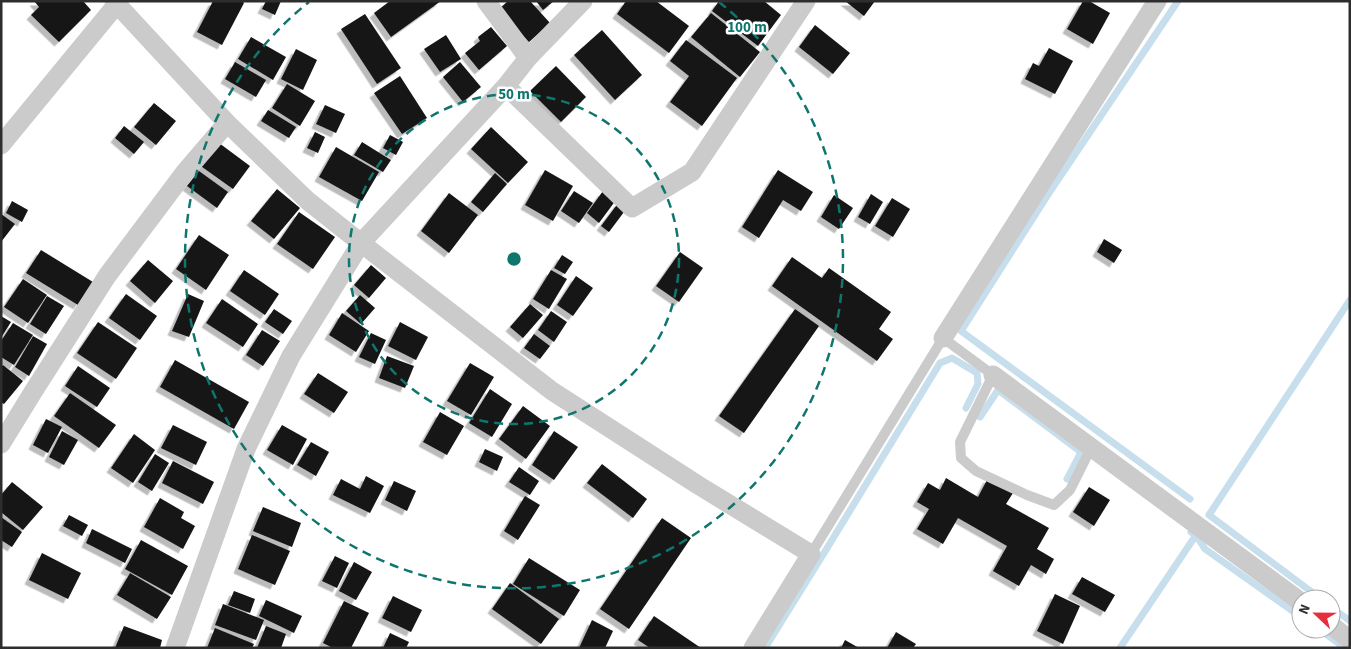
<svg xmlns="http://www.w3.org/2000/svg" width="1351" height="649" viewBox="0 0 1351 649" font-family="'Source Sans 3',sans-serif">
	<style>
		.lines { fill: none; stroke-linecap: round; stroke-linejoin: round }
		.stream { stroke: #c7deec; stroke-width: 7 }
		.building { fill: #151515; filter: url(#shadow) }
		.service { stroke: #cbcbcb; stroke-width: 10 }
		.minor { stroke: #cbcbcb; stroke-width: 19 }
		.ring { fill: none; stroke: #0f766e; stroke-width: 2.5; stroke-dasharray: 9 6 }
		.centre { fill: #0f766e; stroke: #fff; stroke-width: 2.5 }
		.ring-label { font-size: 15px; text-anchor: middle; font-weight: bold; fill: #0f766e; stroke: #fff; stroke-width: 5; stroke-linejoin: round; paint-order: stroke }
	</style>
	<defs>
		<filter id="shadow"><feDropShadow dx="-4.5" dy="4.5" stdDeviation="0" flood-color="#0004"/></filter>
	</defs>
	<rect width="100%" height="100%" fill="#fff"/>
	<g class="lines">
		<!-- stream -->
		<path class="stream" d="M1178,1L1047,196L961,331L1190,499
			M980,417L998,390L1081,452L1067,479
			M1191,532L1196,535L1205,549L1301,617
			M1321,599L1209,515L1350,300
			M1331,607L1350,621
			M1319,629L1345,648
			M765,648L821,558L940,363L952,358L977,373L978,384L966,408
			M1120,648L1196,535"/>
	</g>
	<!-- building -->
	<path class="building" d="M34,1H83L91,10L59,42L31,15L39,7Z
		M213,1H242L244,3L222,45L197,32Z
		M266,1H281L275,15L262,9Z
		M390,1H441L391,37L374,13Z
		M508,1H530L550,23L529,42L499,9Z
		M536,1H554L543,10Z
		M626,1H656L689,26L669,53L617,14Z
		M719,1H764L781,15L758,46L712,11Z
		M845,1H875L864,16Z
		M1083,1H1089L1110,13L1093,44L1067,29Z
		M711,13L760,52L740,77L691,37Z
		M365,14L401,68L377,84L341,29Z
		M815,25L850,53L833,74L799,47Z
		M491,27L507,46L479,70L465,53L480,41L478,37Z
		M602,30L642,75L615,100L574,55Z
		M446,35L461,59L440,72L424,49Z
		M251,37L286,57L273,80L238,59Z
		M686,40L737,78L702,126L670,102L689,76L670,61Z
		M1049,48L1073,61L1055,94L1025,79L1033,63L1039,66Z
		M296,49L317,60L303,90L281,79Z
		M235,62L266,80L256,97L225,79Z
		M460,62L481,87L463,102L443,77Z
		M556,66L586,97L561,122L530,91Z
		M400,76L427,118L402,134L374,93Z
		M287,84L315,101L300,126L272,108Z
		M154,103L176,121L156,145L134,127Z
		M325,105L345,114L336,133L316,124Z
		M268,110L296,127L289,138L261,121Z
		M124,126L144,142L134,154L115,138Z
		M491,127L528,162L508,183L471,149Z
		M315,132L325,137L318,153L307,148Z
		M390,135L403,142L396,155L383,148Z
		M215,140L250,166L233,189L198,164Z
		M362,142L391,160L383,172L354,155Z
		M336,147L379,172L362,201L319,177Z
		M545,170L573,186L553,221L525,205Z
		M778,170L813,192L801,211L783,200L759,238L742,227Z
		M199,171L228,192L217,208L187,186Z
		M495,173L507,184L483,212L471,202Z
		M277,189L300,208L274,239L251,221Z
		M574,191L593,203L579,223L561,211Z
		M603,191L616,200L599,223L587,213Z
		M449,193L478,215L449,253L421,231Z
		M871,194L883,202L870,224L858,217Z
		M834,195L853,208L839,229L821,217Z
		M892,198L910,209L893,237L875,226Z
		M12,201L28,210L22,222L6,213Z
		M619,202L627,208L609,232L601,226Z
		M299,212L335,237L313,269L277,244Z
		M1,214L15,224L1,242Z
		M199,235L229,255L206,290L176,269Z
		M1104,239L1122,250L1114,263L1097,252Z
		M41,250L93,282L78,305L26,273Z
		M680,252L703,268L679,302L656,286Z
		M562,255L573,262L565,274L554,268Z
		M792,257L822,278L829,268L891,312L879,329L893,339L877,361L772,286Z
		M148,260L173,281L155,303L130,281Z
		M371,265L386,278L369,298L354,285Z
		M244,270L279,294L265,315L230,291Z
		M551,270L567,279L549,309L533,299Z
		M576,276L593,288L573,316L557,305Z
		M23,279L47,295L28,323L4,307Z
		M126,294L157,316L140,340L109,318Z
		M188,294L204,301L189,337L172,331Z
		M360,295L375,308L361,324L346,311Z
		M47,296L64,306L46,334L30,324Z
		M222,299L258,324L243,347L206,323Z
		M530,304L543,315L523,338L510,327Z
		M274,309L292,321L283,334L265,322Z
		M795,309L819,326L744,433L719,416Z
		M551,311L567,322L554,342L538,330Z
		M342,313L369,331L356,352L329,335Z
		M1,316L11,322L1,338Z
		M98,322L137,348L116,379L77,353Z
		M400,322L428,337L416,360L388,346Z
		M13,323L33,335L14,365L1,357V341Z
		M262,330L280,341L263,366L246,355Z
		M371,333L386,340L375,364L359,357Z
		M534,334L550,346L540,359L524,348Z
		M33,336L47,344L29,376L15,367Z
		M387,356L414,366L405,388L379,378Z
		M175,360L249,402L234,429L160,387Z
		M470,363L494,377L471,415L447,401Z
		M3,365L23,381L4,404L1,402V367Z
		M78,366L110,388L97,407L65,386Z
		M318,373L348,392L334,413L304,394Z
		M490,389L512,404L492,437L469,423Z
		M70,393L116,425L99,448L54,416Z
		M523,406L550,426L526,459L499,439Z
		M440,412L464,426L447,455L423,442Z
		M46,419L62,427L48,453L33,445Z
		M173,425L207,442L196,465L161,448Z
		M282,425L307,439L293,465L267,450Z
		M62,431L78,440L64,465L49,457Z
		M554,431L578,447L554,480L532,465Z
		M134,434L155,450L133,483L111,468Z
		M311,442L329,452L316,476L297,465Z
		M485,449L503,457L497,471L479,462Z
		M155,454L169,463L152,491L138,482Z
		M173,461L214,482L203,504L162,483Z
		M602,464L647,499L633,518L587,483Z
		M519,467L539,481L530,495L509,482Z
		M366,476L384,486L370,513L333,495L341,479L360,489Z
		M946,478L978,497L988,478L1013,493L1006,504L1049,528L1037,549L1054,559L1046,574L1031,565L1019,586L993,571L1007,546L958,518L943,544L917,529L929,509L917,502L928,483L940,490Z
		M394,481L416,491L407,511L385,500Z
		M12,482L43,507L23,530L1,512V495Z
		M1089,487L1110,500L1094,526L1073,512Z
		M525,496L540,505L518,540L504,531Z
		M160,498L184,512L181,518L195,526L183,549L144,527Z
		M263,507L301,523L292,547L253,531Z
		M69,515L88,525L82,536L63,526Z
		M1,517L22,532L12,547L1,540Z
		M662,518L691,538L629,629L600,609Z
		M92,529L132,549L125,563L86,543Z
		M252,535L290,551L275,585L238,569Z
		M141,540L188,566L172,595L125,569Z
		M42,553L81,573L68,599L29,580Z
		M335,556L349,563L337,588L322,581Z
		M529,558L580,590L564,616L513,584Z
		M354,562L372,572L356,600L339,591Z
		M130,573L171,597L157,619L117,595Z
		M1082,577L1115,595L1105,612L1072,594Z
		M510,583L559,619L541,644L492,609Z
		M234,591L255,599L250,613L228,605Z
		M1055,594L1080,606L1063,644L1037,631Z
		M393,596L422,610L411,632L382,618Z
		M266,600L302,616L294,633L259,616Z
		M344,601L369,613L351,648H333L323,643Z
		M223,604L264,620L256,640L215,625Z
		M654,616L701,648H650L638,640Z
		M592,620L613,631L605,648H579Z
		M124,626L162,640L160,648H115Z
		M266,626L286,634L281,648H257Z
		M215,628L254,644L252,648H207Z
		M896,632L916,644L913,648H887Z
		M390,633L409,642L406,648H383Z
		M845,640L859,648H841Z"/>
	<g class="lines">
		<!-- service -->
		<path class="service" d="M811,554L943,338L993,375L960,442L961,458L976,471L1027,495L1054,505L1070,490L1091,448"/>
		<!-- minor -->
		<path class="minor" d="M114,1L227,123L308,201L361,243L552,391L698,485L811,554L753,648
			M486,1L528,58
			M506,86L632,208L692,172L806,1
			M1,145L117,4
			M943,338L1157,1
			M993,375L1301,602
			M1,444L33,392L107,276L185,172L227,123
			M1331,625L1350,640
			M175,648L246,449L291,356L361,243L506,86L528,58L583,1"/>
	</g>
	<!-- distance rings -->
	<g class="ring">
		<circle cx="514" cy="259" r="165"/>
		<path d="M719 2A329 329 0 1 1 309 2"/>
	</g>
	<circle cx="514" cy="259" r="8" class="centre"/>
	<g class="ring-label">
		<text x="747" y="32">100 m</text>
		<text x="514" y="99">50 m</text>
	</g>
	<!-- border -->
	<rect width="1351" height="649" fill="none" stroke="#2e2e2e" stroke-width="5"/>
	<!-- north arrow -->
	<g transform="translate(1316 614) rotate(292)"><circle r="24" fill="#ffffff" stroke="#ababab"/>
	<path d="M0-4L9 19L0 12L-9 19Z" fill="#e72e3c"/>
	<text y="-8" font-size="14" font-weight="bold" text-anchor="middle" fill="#2e2e2e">N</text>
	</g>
</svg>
